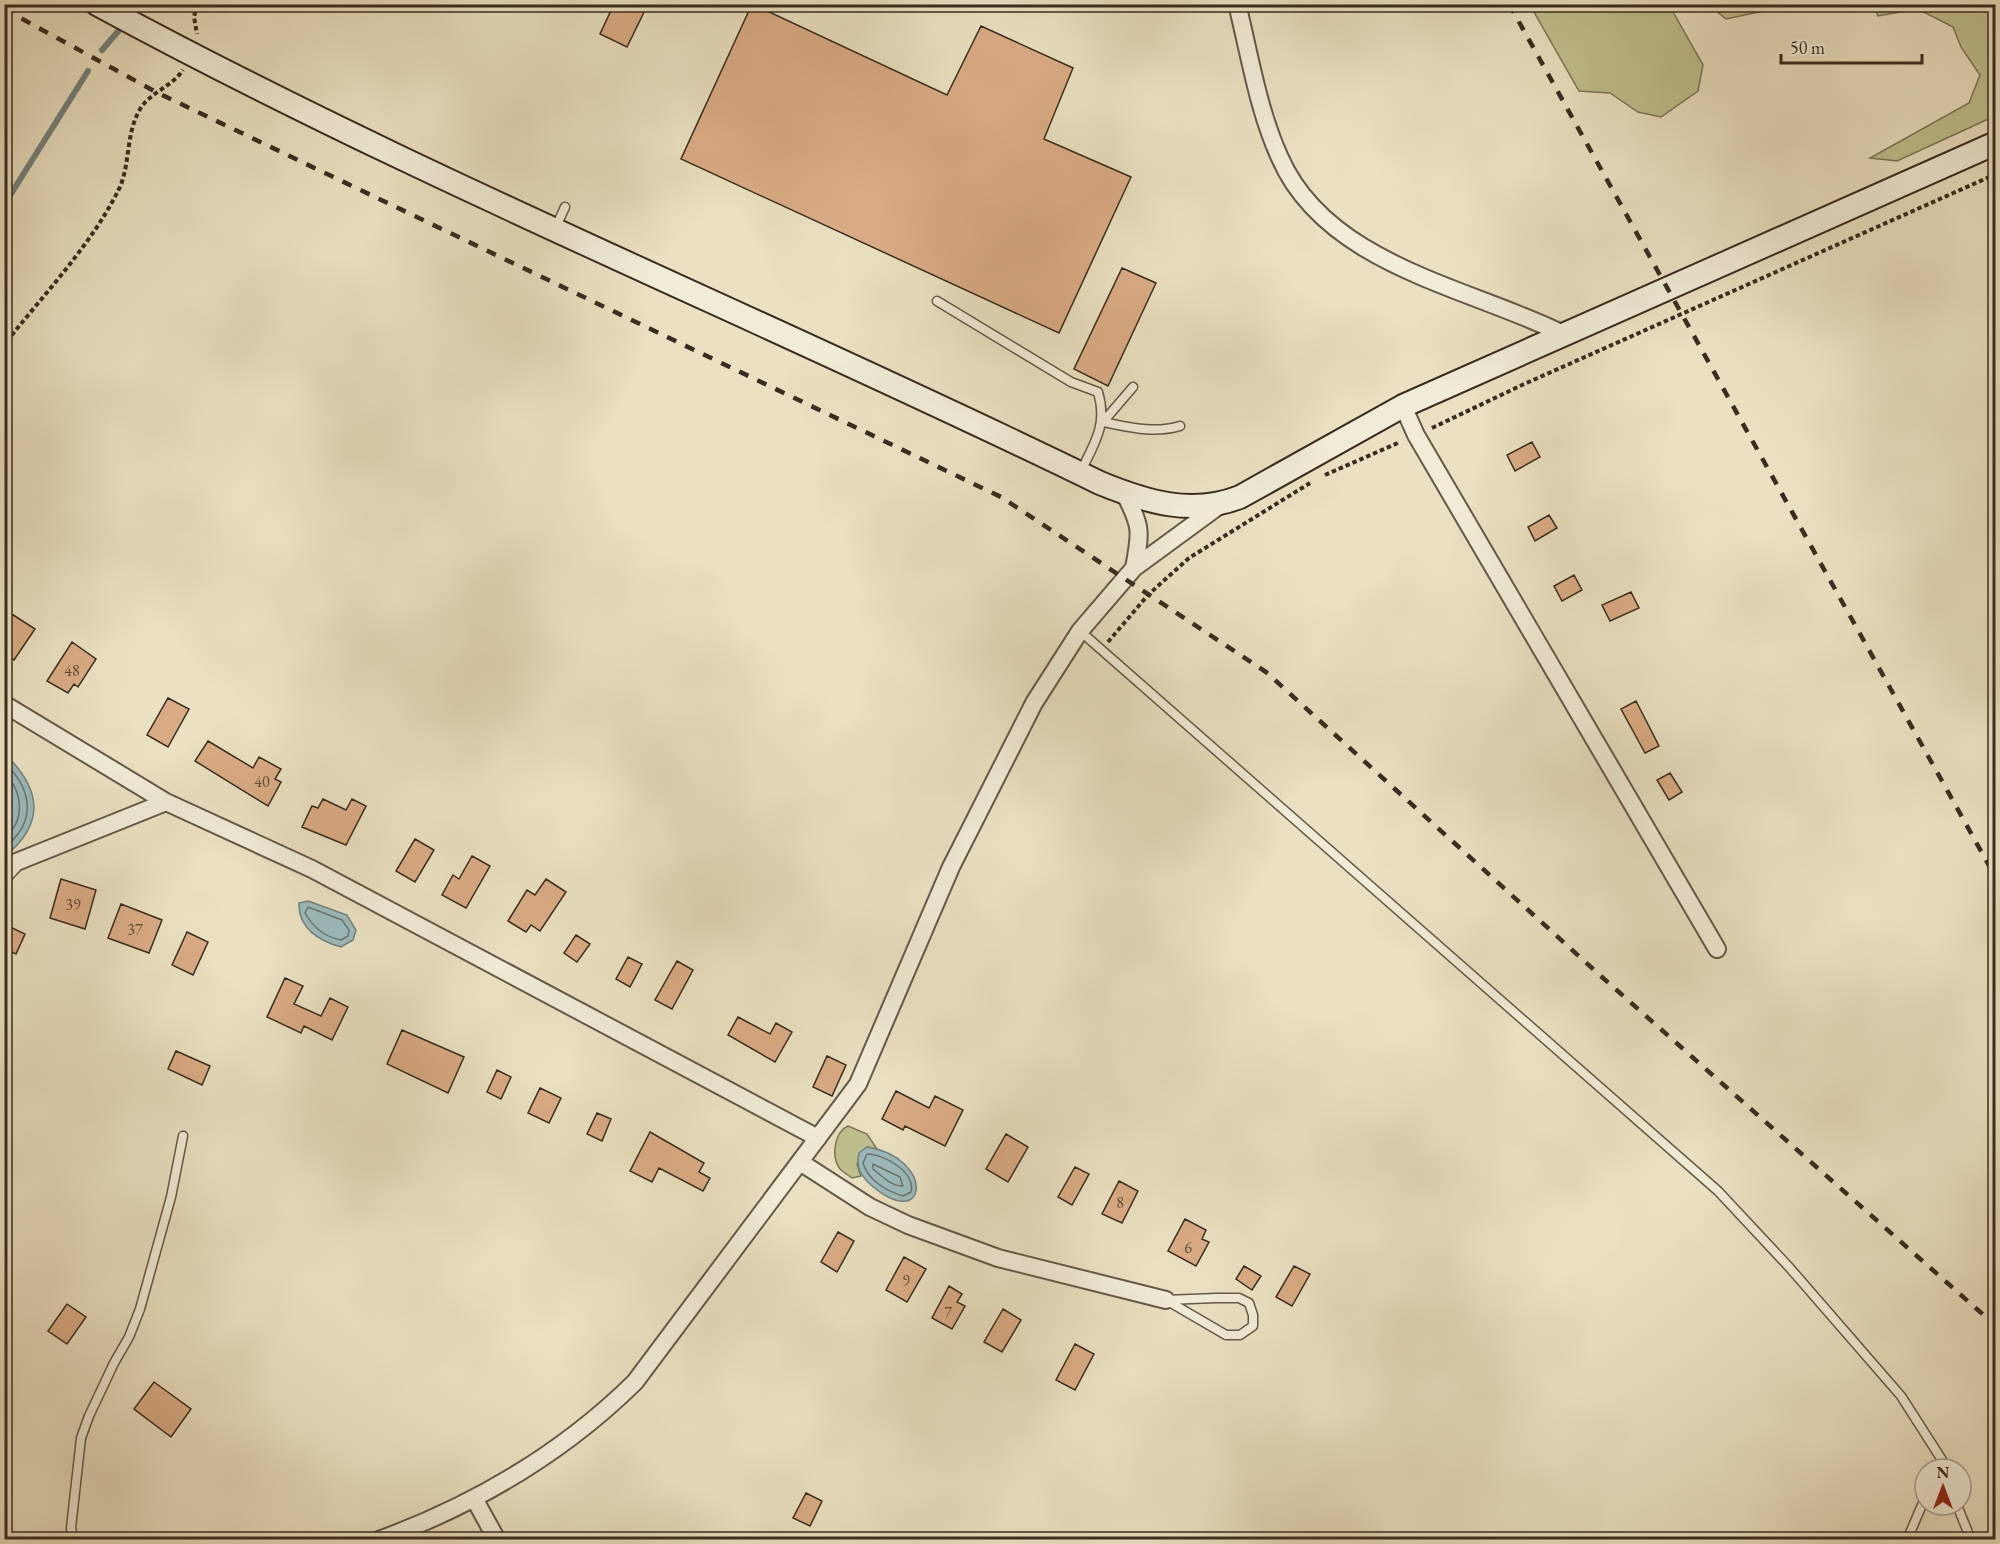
<svg xmlns="http://www.w3.org/2000/svg" width="2000" height="1544" viewBox="0 0 2000 1544" font-family="'EB Garamond',serif">
	<style>
		.green { fill: #bfc08e; stroke: #7c7656; stroke-width: 1.5 }
		.water { fill: #9bbbbd; stroke: #74827e; stroke-width: 1.5 }
		.lines { fill: none; stroke-linecap: round; stroke-linejoin: round }
		.shore { stroke: #6a746e; stroke-width: 1.5 }
		.stream { stroke: #74827e; stroke-width: 6 }
		.building { fill: #daac85; stroke: #392c1f; stroke-width: 1.5 }
		.lane-casing { stroke: #655948; stroke-width: 11 }
		.street-casing { stroke: #655948; stroke-width: 20 }
		.secondary-casing { stroke: #392c1f; stroke-width: 26 }
		.path { stroke: #392c1f; stroke-width: 4; stroke-dasharray: 4.5 3; stroke-linecap: butt }
		.lane { stroke: #f1ecd7; stroke-width: 8 }
		.street { stroke: #f1ecd7; stroke-width: 16 }
		.secondary { stroke: #f1ecd7; stroke-width: 22 }
		.rail { stroke: #392c1f; stroke-width: 4.5; stroke-dasharray: 10 10; stroke-linecap: butt }
		.labels { text-anchor: middle; dominant-baseline: central; stroke-width: 4.5; stroke-linejoin: round; paint-order: stroke }
		.number-label { font-size: 16px; fill: #614c38 }
	</style>
	<rect width="100%" height="100%" fill="#eae1c2"/>
	<filter id="stains"><feTurbulence type="fractalNoise" baseFrequency=".00333" numOctaves="4"/><feColorMatrix values="0 0 0 0 .2 0 0 0 0 .09 0 0 0 0 .02 0 0 0 .5 -.17"/></filter>
	<radialGradient id="worn" r=".72"><stop offset=".6" stop-color="#630" stop-opacity="0"/><stop offset="1" stop-color="#630" stop-opacity=".3"/></radialGradient>
	<!-- green -->
	<path class="green" d="M1530,5H1669L1703,65L1698,91L1661,117L1638,112L1610,93L1579,91Z
		M1709,5H1792L1726,19Z
		M1873,5H1995V116L1897,161L1870,158L1969,103L1980,75L1961,47L1953,27L1918,9L1878,16Z
		M848,1126L867,1134L877,1149L867,1147L857,1164L861,1176L852,1178C848,1175 843,1172 840,1169C831,1157 834,1132 848,1126Z"/>
	<!-- water -->
	<path class="water" d="M5,754C41,789 46,823 5,856Z
		M308,901L347,915L356,930L353,940L341,947C319,941 298,928 299,903Z
		M867,1147C936,1158 928,1234 871,1185C860,1175 856,1167 859,1153Z"/>
	<g class="lines">
		<!-- shore -->
		<path class="shore" d="M4,762C33,790 37,822 4,848
			M4,773C23,791 26,821 4,838
			M308,907L342,920L349,930L348,936L341,940C324,937 313,927 305,913Z
			M867,1154C884,1154 916,1172 911,1192L903,1196C886,1191 868,1180 863,1163Z
			M873,1164L900,1177L903,1186C892,1187 882,1176 873,1169Z"/>
		<!-- stream -->
		<path class="stream" d="M102,50L121,28
			M4,205L88,71"/>
	</g>
	<!-- building -->
	<path class="building" d="M614,4H648L627,47L600,34Z
		M752,4L947,95L981,26L1073,68L1044,139L1131,177L1059,333L681,159Z
		M1122,268L1156,283L1108,386L1074,369Z
		M1532,442L1540,457L1515,471L1507,455Z
		M1549,515L1557,528L1535,541L1528,527Z
		M1574,575L1582,590L1562,601L1554,586Z
		M1631,592L1639,608L1610,621L1602,605Z
		M4,609L35,629L14,660L4,654Z
		M72,642L96,659L78,687L74,684L68,693L47,681Z
		M168,698L189,709L168,747L147,735Z
		M1636,701L1659,746L1645,753L1621,709Z
		M208,741L253,768L259,757L281,769L275,779L281,782L268,806L195,761Z
		M1670,773L1682,792L1669,800L1657,780Z
		M323,799L346,810L352,799L366,806L346,845L302,827L312,806L318,808Z
		M415,839L434,850L415,882L396,871Z
		M472,856L490,866L466,908L442,895L453,875L459,879Z
		M61,879L96,890L85,929L50,918Z
		M546,879L566,892L540,931L531,925L526,932L508,921L527,890L535,895Z
		M121,904L162,920L149,953L108,938Z
		M4,924L25,934L16,954L4,948Z
		M187,932L208,942L193,975L172,965Z
		M576,935L590,944L577,962L564,953Z
		M628,957L642,964L630,987L616,979Z
		M677,961L693,970L672,1009L655,1000Z
		M285,978L303,986L294,1004L321,1016L330,998L348,1007L332,1040L304,1026L301,1033L267,1017Z
		M738,1017L770,1034L776,1023L792,1032L775,1062L728,1035Z
		M402,1030L464,1057L448,1093L387,1064Z
		M176,1051L210,1066L202,1085L168,1069Z
		M827,1056L846,1065L832,1096L813,1087Z
		M497,1070L511,1077L501,1099L487,1092Z
		M540,1088L561,1098L549,1123L528,1113Z
		M896,1091L929,1108L935,1096L963,1110L945,1146L905,1126L903,1130L882,1119Z
		M597,1113L611,1119L602,1141L587,1134Z
		M650,1132L704,1163L699,1172L710,1178L703,1191L659,1168L652,1182L630,1171Z
		M1006,1134L1028,1147L1008,1182L986,1169Z
		M1075,1167L1089,1174L1072,1205L1058,1197Z
		M1119,1181L1138,1191L1122,1223L1102,1214Z
		M1185,1219L1206,1230L1202,1239L1209,1242L1196,1266L1168,1251Z
		M838,1232L854,1241L837,1272L821,1262Z
		M904,1257L926,1269L907,1302L886,1290Z
		M1244,1266L1261,1276L1252,1290L1236,1279Z
		M1294,1266L1310,1274L1292,1306L1276,1297Z
		M949,1286L962,1294L957,1302L965,1306L952,1329L932,1318Z
		M67,1304L86,1317L67,1344L48,1331Z
		M1003,1309L1021,1320L1002,1352L984,1342Z
		M1075,1344L1094,1354L1075,1390L1056,1380Z
		M154,1382L191,1409L171,1437L134,1409Z
		M806,1493L822,1501L810,1526L793,1518Z"/>
	<g class="lines">
		<defs>
			<path id="lane" d="M555,229L565,207
				M937,301L1071,382L1098,392C1108,425 1094,444 1080,473
				M1133,387L1103,422C1129,427 1153,434 1180,426
				M1080,631L1718,1191L1789,1267L1901,1396L1942,1460L1945,1469
				M4,881L20,864
				M1216,1298H1239L1249,1303L1253,1315V1326L1240,1335H1226L1166,1300Z
				M1957,1505L1971,1540
				M73,1540L71,1528L81,1438L89,1416L114,1363L129,1337L140,1309L171,1197L183,1136
				M1907,1540L1925,1498"/>
			<path id="street" d="M1237,4C1250,56 1258,110 1280,158C1327,265 1468,287 1563,334
				M1403,406L1416,435L1717,949
				M1124,493C1142,526 1141,532 1134,568
				M4,704L166,802L312,869L818,1138
				M4,867L166,802
				M800,1162L870,1207L908,1225L998,1258L1166,1300
				M475,1500L497,1540
				M379,1540C474,1505 563,1453 635,1382L858,1084L951,867L1034,703L1080,631L1134,568L1220,505"/>
			<path id="secondary" d="M97,4C423,181 767,320 1100,483C1146,502 1192,516 1240,497L1403,406L1996,143"/>
		</defs>
		<!-- lane casing -->
		<use href="#lane" class="lane-casing"/>
		<!-- street casing -->
		<use href="#street" class="street-casing"/>
		<!-- secondary casing -->
		<use href="#secondary" class="secondary-casing"/>
		<!-- path -->
		<path class="path" d="M197,4L194,17L197,34
			M4,348L11,336C48,290 93,242 119,189C130,166 126,136 138,113C147,93 171,88 183,70
			M1432,428L1522,385L1996,174
			M1325,475L1400,442
			M1108,642L1148,595L1189,558L1310,483"/>
		<!-- lane -->
		<use href="#lane" class="lane"/>
		<!-- street -->
		<use href="#street" class="street"/>
		<!-- secondary -->
		<use href="#secondary" class="secondary"/>
		<!-- rail -->
		<path class="rail" d="M1509,4L1996,878
			M4,9L156,92L1001,497L1266,672L1603,978L1996,1326"/>
	</g>
	<g class="labels">
		<!-- number labels -->
		<g class="number-label">
			<text x="72" y="670">48</text>
			<text x="262" y="781">40</text>
			<text x="73" y="904">39</text>
			<text x="135" y="929">37</text>
			<text x="1120" y="1202">8</text>
			<text x="1188" y="1247">6</text>
			<text x="906" y="1280">9</text>
			<text x="948" y="1312">7</text>
		</g>
	</g>
	<!-- margin -->
	<rect width="2000" height="1544" fill="none" stroke="#eae1c2" stroke-width="24"/>
	<rect x="6" y="6" width="1988" height="1532" fill="none" stroke="#392c1f" stroke-width="3"/>
	<rect x="12" y="12" width="1976" height="1520" fill="none" stroke="#392c1f" stroke-width="1.5"/>
	<!-- north arrow -->
	<g transform="translate(1943 1487)"><circle r="28" fill="#f1ecd7" stroke="#a79f8d" stroke-width="1.5"/>
	<path d="M0-4.5L10 22L0 15L-10 22Z" fill="#8f2418"/>
	<text y="-9" font-size="16" font-weight="bold" text-anchor="middle" fill="#392c1f">N</text>
	</g>
	<!-- scale -->
	<path d="M1781 54v9h141v-9" fill="none" stroke="#392c1f" stroke-width="3"/>
	<text x="1790" y="54" font-size="18" fill="#392c1f" stroke="#f1ecd7" stroke-width="4.5" paint-order="stroke">50 m</text>
	<rect width="100%" height="100%" filter="url(#stains)"/>
	<rect width="100%" height="100%" fill="url(#worn)"/>
</svg>
